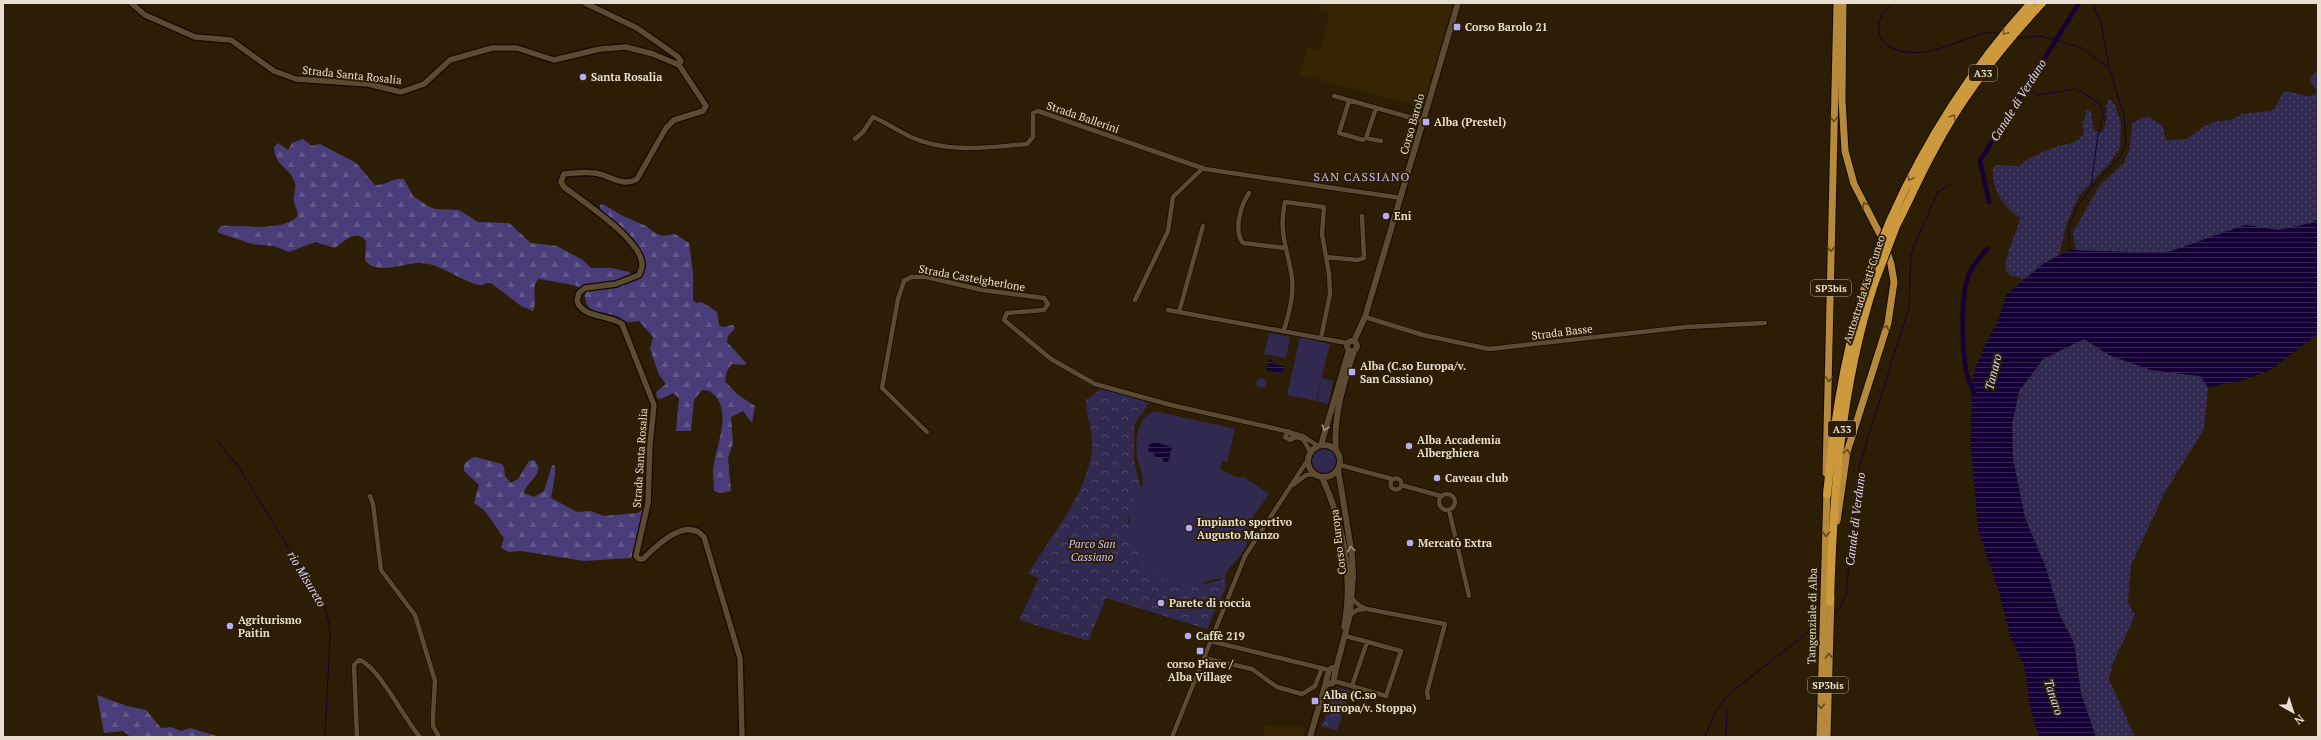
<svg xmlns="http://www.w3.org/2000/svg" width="2321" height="740" viewBox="0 0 2321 740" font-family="'PT Serif',serif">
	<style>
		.built { fill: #362402 }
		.grass { fill: url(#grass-dots) }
		.forest { fill: url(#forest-firs) }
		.park { fill: url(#park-crowns) }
		.garden { fill: #31294f }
		.water { fill: url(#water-rules) }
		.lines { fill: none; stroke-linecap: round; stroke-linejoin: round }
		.stream { stroke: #140037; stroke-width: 1 }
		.canal { stroke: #140037; stroke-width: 4.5 }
		.minor-casing { stroke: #140800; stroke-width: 6 }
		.tertiary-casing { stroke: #140800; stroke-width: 8 }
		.secondary-casing { stroke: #140800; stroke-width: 8 }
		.trunk-casing { stroke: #140800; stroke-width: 9 }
		.motorway-casing { stroke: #140800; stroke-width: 10 }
		.minor { stroke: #5b4b31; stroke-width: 4.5 }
		.tertiary { stroke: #5b4b31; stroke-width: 5.5 }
		.secondary { stroke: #5b4b31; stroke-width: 6 }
		.trunk { stroke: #b68a3a; stroke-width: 7 }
		.motorway { stroke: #cc9a3d; stroke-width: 8 }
		.motorway-bridge-casing { stroke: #140800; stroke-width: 10; stroke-linecap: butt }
		.motorway-bridge { stroke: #cc9a3d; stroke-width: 8 }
		.oneway { stroke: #74561e }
		.oneway2 { stroke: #63491a }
		.oneway3 { stroke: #a19480 }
		.poi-dot { fill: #b8abf7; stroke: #2c1e04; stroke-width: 1.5 }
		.labels { text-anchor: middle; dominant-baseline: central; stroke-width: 4; stroke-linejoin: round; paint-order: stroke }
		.shield { fill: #2c1e04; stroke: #afa492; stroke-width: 1 }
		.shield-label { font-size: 10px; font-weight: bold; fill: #e7decf }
		.poi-label { font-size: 11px; font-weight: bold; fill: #e7decf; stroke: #2c1e04; text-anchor: start }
		.street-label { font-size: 11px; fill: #e7decf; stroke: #2c1e04 }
		.park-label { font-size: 11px; font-style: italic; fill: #c9c1f9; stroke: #2c1e04 }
		.water-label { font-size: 12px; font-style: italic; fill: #ded9ff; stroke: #2c1e04 }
		.neighbourhood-label { font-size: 12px; letter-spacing: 1px; fill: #c7bff8; stroke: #2c1e04 }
	</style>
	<defs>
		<pattern id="grass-dots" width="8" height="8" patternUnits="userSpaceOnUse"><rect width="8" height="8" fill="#31294f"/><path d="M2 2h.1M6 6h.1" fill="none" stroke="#4f4867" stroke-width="1.8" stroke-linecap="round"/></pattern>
		<pattern id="forest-firs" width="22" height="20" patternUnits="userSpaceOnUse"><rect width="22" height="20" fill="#493c78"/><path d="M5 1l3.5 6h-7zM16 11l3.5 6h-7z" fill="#63588a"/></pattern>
		<pattern id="park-crowns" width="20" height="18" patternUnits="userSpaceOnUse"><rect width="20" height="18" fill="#31294f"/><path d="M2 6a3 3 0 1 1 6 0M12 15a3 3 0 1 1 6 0" fill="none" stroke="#4f4867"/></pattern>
		<pattern id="water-rules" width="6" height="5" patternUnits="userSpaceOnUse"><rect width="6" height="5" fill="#140037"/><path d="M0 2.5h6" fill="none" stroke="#362553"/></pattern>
	</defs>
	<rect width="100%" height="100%" fill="#2c1e04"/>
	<!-- built -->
	<path class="built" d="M1321,3H1463L1431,109L1300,75L1308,47L1320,50L1330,14L1319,10Z
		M1265,726L1306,727L1303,737H1264Z"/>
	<!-- grass -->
	<path class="grass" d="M2318,70V219L2312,223L2279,230L2245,225L2166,253L2076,251L2073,232L2100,185L2124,163L2130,148L2132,123L2147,116L2163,126L2165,138L2168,140L2186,139L2205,126L2213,122L2231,120L2242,114L2271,111C2279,107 2278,95 2286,91L2306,96L2315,95L2317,91L2310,82L2311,77Z
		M2110,99L2115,105L2121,125L2120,147L2110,163L2079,196L2067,222L2059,255L2043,264L2025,279L2012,276L2006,271C2004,250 2017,237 2020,218C2002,205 1992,190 1993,168L1996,165L2019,166C2028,158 2039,154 2050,149C2062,143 2073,147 2084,134L2082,123L2086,116L2085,111L2088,110L2091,112L2094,129L2101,133C2112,121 2101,105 2110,99Z
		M2084,339L2109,355L2151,370L2201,376L2208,387L2204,429L2164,494L2131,565L2128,602L2135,616L2113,663L2109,679L2135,737H2096L2094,733L2081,694L2074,643L2060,616L2046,568L2025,518L2013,459L2012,424L2019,391L2043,359Z"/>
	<!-- forest -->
	<path class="forest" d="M303,139L312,146L320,144L356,163L375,185C386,186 393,177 404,179L413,196L428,206L435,209L459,210L478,222L509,223L531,243L557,246L583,260L591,268H611L629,272L637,280L643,275C647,244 621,228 600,210V205L603,204L621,215L646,226L655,233L663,236L675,234L689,243L693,273V300L696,303L702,302L717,312L719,325L722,327L733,325L735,328L728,336L727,342L746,363V365L732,364L727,371L725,381L738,395L755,406L752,423L743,411L731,417L733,443L728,458L731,491L720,493L714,491C714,485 713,479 713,473C713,450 737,408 709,391L702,390L694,400L691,431H676L679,398L673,393L661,399L657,398L656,392L666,384L659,375L650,349L653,337L639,321C635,321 631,323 627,322C623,321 620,317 616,316C599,310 583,315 585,290L574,285L539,279C530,286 538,302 533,311L521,306L491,283C486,282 484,286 479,285C458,280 441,263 419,263C405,263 374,276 365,260L366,242C358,228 344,241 335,248L315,242L289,252L274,246L252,244L219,233L217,231L221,226C243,224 278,233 297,217C299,211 295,208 294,202C292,195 297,190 295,183C290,166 275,168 274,147L278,143L288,150L292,143Z
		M475,457L502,464L504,467L505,476L511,483L518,479L529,461L534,460C547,473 526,482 524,493L534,497L544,491L552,465L555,466V475L551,498L577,512L591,511L604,516L637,513L645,508L631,558L584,561L521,551L509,552L501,548L504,538L484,510L474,503L479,485L464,471C463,463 468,459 475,457Z
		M97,695L127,706L146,710L161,728L171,727L181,731L190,728L220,737H131L123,731L104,733Z"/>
	<!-- park -->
	<path class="park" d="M1102,388L1115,391L1149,403L1134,425V461L1141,488L1134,500L1128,521L1134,546L1148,568L1205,584L1225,579L1226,587L1207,629L1106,598L1088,641L1019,620L1039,578L1028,574C1051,535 1087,495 1092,449C1093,431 1086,417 1086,400Z
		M1336,687L1350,691L1337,731L1322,726Z"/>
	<!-- garden -->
	<path class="garden" d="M1269,333L1290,337L1286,358L1264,354Z
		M1300,337L1330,344L1316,401L1287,395Z
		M1256 383a5 5 0 1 1 10 0a5 5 0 1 1-10 0Z
		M1322,378L1333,381L1328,404L1317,401Z
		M1155,411L1235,429L1227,462L1222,461L1220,469L1236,477H1244L1269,494L1249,523L1247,544L1240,556L1226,572L1225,579C1204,577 1192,594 1166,581C1137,566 1122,531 1133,501C1136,494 1142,489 1143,482C1143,474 1140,468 1138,461C1134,444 1136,417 1155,411Z
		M1312 461a12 12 0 1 1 24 0a12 12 0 1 1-24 0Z"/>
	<!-- water -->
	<path class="water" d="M2318,219V334L2270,370L2240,381L2208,387L2200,376L2151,370L2109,355L2084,339L2043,359L2019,391L2012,424L2013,459L2025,518L2046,568L2060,616L2074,643L2081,694L2096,737H2039L2030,707L2025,668L2010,636L2000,595L1978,529L1971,447L1972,394L1974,371L1988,339L1996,326L2007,294L2043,264L2070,250L2166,253L2245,225L2279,230L2312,223Z
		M1269,359L1272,360L1273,364L1284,366L1282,374L1266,370Z
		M1154,442L1172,447L1168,463L1163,461V457L1156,458L1154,453L1148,451L1149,445Z"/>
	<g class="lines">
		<!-- stream -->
		<path class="stream" d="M1894,3C1887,9 1879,15 1879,25C1878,35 1881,42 1890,47C1930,68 1976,24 2000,34
			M2015,38L2040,36L2060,41L2082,48L2107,67
			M2026,88L2037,95L2076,89L2100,103L2103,115L2098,134L2091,186
			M2070,250L2068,230L2076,208L2091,188L2121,156L2126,140L2124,115L2109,68L2102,27L2093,3
			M218,442L239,467L325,608L329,622L330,638L325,737
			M1834,613L1839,610L1846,595L1857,480L1861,460L1909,307L1911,253L1938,192L1950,185
			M1705,737L1716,711L1729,694L1820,623
			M1726,737L1727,711"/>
		<!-- canal -->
		<path class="canal" d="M1989,202L1980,161L2079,3
			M1974,393C1972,386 1967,378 1966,370C1962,346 1960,297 1969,274C1973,265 1980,257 1987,249"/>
		<defs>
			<path id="minor" d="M1334,96L1423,121
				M1349,101L1339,133L1363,140
				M1376,108L1366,138L1381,141
				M855,139L863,132L873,117C887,123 898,131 911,137C948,154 989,147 1027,144L1033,137V113L1038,111L1205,169L1401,198
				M1249,193C1241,205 1233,230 1243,243L1285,248
				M1326,257L1357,260L1364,258L1362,216
				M1135,300L1168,231L1173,197L1203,168
				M1168,310L1347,343
				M1179,312L1203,226
				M1365,317L1423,335L1489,349L1686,327L1765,323
				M1284,330C1289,313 1294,296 1292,278C1288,250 1278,232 1285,202L1324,207L1322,234L1329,274L1330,294L1321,338
				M927,432L882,388L898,299L904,281L911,277H926L982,290L1044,298L1048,304L1044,310L1007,313L1004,320L1051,359L1095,384L1171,405L1290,432L1293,436L1290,440L1285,437L1288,432
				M1291,433L1303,436L1318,446
				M1292,439L1296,437L1303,439L1311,453
				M1340,465L1392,479
				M1390.5 484a5.5 5.5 0 1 1 11 0a5.5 5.5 0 1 1-11 0Z
				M1293,485L1306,475L1316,474
				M1401,485L1441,496
				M1439 502a8 8 0 1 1 16 0a8 8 0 1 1-16 0Z
				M370,496L373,504L381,570L415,615L435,681L433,716V726L439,737
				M1449,510L1469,596
				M1352,599L1360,606L1367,609L1445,624L1427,692L1428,698
				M1350,615L1357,610L1365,609
				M1210,641L1325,669
				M1204,658L1252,669L1277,687L1302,694L1315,686L1322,668
				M1334,681L1386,696L1401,651L1346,636
				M1352,686L1367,642
				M357,737L354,665L359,660C378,665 406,722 420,737
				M1172,737L1245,556L1309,458"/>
			<path id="tertiary" d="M131,3L145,15L195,37L231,40L274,71L296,79L368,84L401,92L424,84L450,60L492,48H517L554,60L600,49L626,47L653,54L679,65L706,106L703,111L674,120L666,128L637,179C624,187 612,177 599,174C588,171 575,173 564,174L561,182L564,187C582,201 644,241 642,266C642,269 640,272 639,275L616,284L585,288L579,293L577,301C582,318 610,315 622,324L654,405L650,444L648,503L636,556L639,559H643C657,545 686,516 704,537L740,658L742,737
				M585,3L637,28L677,56L681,61L679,65"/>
			<path id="secondary" d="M1347 346a5 5 0 1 1 10 0a5 5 0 1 1-10 0Z
				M1354,341L1365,317L1458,3
				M1321,445L1349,350
				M1308 461a16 16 0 1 1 32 0a16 16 0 1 1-32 0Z
				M1336,450C1333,416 1344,382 1354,351
				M1322,477C1343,524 1354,575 1344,627
				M1332,668L1336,669L1333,683L1328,684L1326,681L1329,670Z
				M1336,669L1350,615L1353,576L1352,555L1338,469
				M1310,737L1326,682"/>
			<path id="trunk" d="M1826,473L1837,3
				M1837,521L1847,452L1888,323L1894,282L1891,264L1884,242L1854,184L1845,151L1842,100L1843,3
				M1820,737L1827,489
				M1827,737L1831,597"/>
			<path id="motorway" d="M1890,221C1926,140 1972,68 2031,3
				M1896,226C1909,201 1920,175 1934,150C1962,96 2001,47 2042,3
				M1827,495C1834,416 1847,338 1873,263
				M1830,602C1833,494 1841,387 1874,284"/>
		</defs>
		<!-- minor casing -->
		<use href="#minor" class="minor-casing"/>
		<!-- tertiary casing -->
		<use href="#tertiary" class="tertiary-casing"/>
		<!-- secondary casing -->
		<use href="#secondary" class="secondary-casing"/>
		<!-- trunk casing -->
		<use href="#trunk" class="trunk-casing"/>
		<!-- motorway casing -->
		<use href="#motorway" class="motorway-casing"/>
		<!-- minor -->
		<use href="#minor" class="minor"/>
		<!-- tertiary -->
		<use href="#tertiary" class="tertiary"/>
		<!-- secondary -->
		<use href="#secondary" class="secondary"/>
		<!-- trunk -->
		<use href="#trunk" class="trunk"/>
		<!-- motorway -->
		<use href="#motorway" class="motorway"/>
		<defs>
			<path id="motorway-bridge" d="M1873,263L1890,221
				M1874,284L1896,226"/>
		</defs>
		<!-- motorway-bridge casing -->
		<use href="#motorway-bridge" class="motorway-bridge-casing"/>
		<!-- motorway-bridge -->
		<use href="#motorway-bridge" class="motorway-bridge"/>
	</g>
	<!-- one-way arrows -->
	<defs><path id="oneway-chevron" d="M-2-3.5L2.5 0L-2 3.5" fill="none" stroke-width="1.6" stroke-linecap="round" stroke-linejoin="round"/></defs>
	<g class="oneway">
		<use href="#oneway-chevron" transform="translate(2005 32) rotate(130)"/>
		<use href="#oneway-chevron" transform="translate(1953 117) rotate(-58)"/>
		<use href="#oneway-chevron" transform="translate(1910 178) rotate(116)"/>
	</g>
	<g class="oneway2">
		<use href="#oneway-chevron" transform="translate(1834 119) rotate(91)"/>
		<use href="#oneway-chevron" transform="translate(1865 205) rotate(-119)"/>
		<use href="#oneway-chevron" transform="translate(1831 249) rotate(91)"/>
		<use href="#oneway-chevron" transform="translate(1886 328) rotate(-73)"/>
		<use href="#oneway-chevron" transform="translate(1829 379) rotate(93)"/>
		<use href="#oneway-chevron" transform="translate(1847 452) rotate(-76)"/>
		<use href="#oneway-chevron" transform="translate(1826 534) rotate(93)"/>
		<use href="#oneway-chevron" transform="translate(1829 656) rotate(-89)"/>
		<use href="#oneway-chevron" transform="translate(1821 706) rotate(91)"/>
	</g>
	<g class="oneway3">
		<use href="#oneway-chevron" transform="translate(1325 428) rotate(109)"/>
		<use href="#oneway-chevron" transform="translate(1351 549) rotate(-99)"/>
	</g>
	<!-- markers -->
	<g class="poi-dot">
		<rect x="1453" y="23" width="8" height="8" rx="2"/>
		<circle cx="583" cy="77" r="4"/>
		<rect x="1422" y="118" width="8" height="8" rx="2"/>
		<circle cx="1386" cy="216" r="4"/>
		<rect x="1348" y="368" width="8" height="8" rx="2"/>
		<circle cx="1409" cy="446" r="4"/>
		<circle cx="1437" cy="478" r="4"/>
		<circle cx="1189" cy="528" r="4"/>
		<circle cx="1410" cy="543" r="4"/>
		<circle cx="1161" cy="603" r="4"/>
		<circle cx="230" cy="626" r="4"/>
		<circle cx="1188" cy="636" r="4"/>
		<rect x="1196" y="647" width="8" height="8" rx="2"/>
		<rect x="1311" y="697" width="8" height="8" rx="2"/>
	</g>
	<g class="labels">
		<!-- shield labels -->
		<g class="shield">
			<rect x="1969" y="65" width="28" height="16" rx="3"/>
			<rect x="1811" y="280" width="40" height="16" rx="3"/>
			<rect x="1828" y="421" width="28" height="16" rx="3"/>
			<rect x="1808" y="677" width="40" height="16" rx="3"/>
		</g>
		<g class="shield-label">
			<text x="1983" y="73">A33</text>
			<text x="1831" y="288">SP3bis</text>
			<text x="1842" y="429">A33</text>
			<text x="1828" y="685">SP3bis</text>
		</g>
		<!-- poi labels -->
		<g class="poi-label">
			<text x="1465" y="27">Corso Barolo 21</text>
			<text x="591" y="77">Santa Rosalia</text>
			<text x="1434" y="122">Alba (Prestel)</text>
			<text x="1394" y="216">Eni</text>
			<text x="1360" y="366">Alba (C.so Europa/v.<tspan x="1360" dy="13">San Cassiano)</tspan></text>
			<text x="1417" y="440">Alba Accademia<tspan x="1417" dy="13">Alberghiera</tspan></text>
			<text x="1445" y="478">Caveau club</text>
			<text x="1197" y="522">Impianto sportivo<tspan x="1197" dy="13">Augusto Manzo</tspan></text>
			<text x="1418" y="543">Mercatò Extra</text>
			<text x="1169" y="603">Parete di roccia</text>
			<text x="238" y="620">Agriturismo<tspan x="238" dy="13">Paitin</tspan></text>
			<text x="1196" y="636">Caffè 219</text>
			<text x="1200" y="664" text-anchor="middle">corso Piave /<tspan x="1200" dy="13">Alba Village</tspan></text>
			<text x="1323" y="695">Alba (C.so<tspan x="1323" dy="13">Europa/v. Stoppa)</tspan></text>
		</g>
		<!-- street labels -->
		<g class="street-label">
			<text transform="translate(352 75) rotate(6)">Strada Santa Rosalia</text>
			<text transform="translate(1083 117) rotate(19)">Strada Ballerini</text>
			<text transform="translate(1412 124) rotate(-74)">Corso Barolo</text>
			<text transform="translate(972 278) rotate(10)">Strada Castelgherlone</text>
			<text transform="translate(1864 289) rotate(-72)">Autostrada Asti-Cuneo</text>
			<text transform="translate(1562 332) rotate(-7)">Strada Basse</text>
			<text transform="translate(640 458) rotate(-86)">Strada Santa Rosalia</text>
			<text transform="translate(1338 542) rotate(-97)">Corso Europa</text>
			<text transform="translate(1812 616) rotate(-89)">Tangenziale di Alba</text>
		</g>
		<!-- park labels -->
		<g class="park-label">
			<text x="1092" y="544">Parco San<tspan x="1092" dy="13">Cassiano</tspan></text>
		</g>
		<!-- water labels -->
		<g class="water-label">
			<text transform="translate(2018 100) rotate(-58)">Canale di Verduno</text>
			<text transform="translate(1993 372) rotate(-76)">Tanaro</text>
			<text transform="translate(1855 519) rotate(-83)">Canale di Verduno</text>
			<text transform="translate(307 579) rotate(59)">rio Misureto</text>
			<text transform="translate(2054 697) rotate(72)">Tanaro</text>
		</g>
		<!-- neighbourhood labels -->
		<g class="neighbourhood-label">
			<text x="1362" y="176">SAN CASSIANO</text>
		</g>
	</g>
	<!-- border -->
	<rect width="2321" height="740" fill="none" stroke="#e7decf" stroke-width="8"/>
	<!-- north arrow -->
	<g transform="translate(2293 712) rotate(141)" stroke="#2c1e04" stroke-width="3" paint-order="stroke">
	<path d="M0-3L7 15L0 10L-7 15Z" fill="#e7decf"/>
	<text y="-6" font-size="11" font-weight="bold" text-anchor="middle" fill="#e7decf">N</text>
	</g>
</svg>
